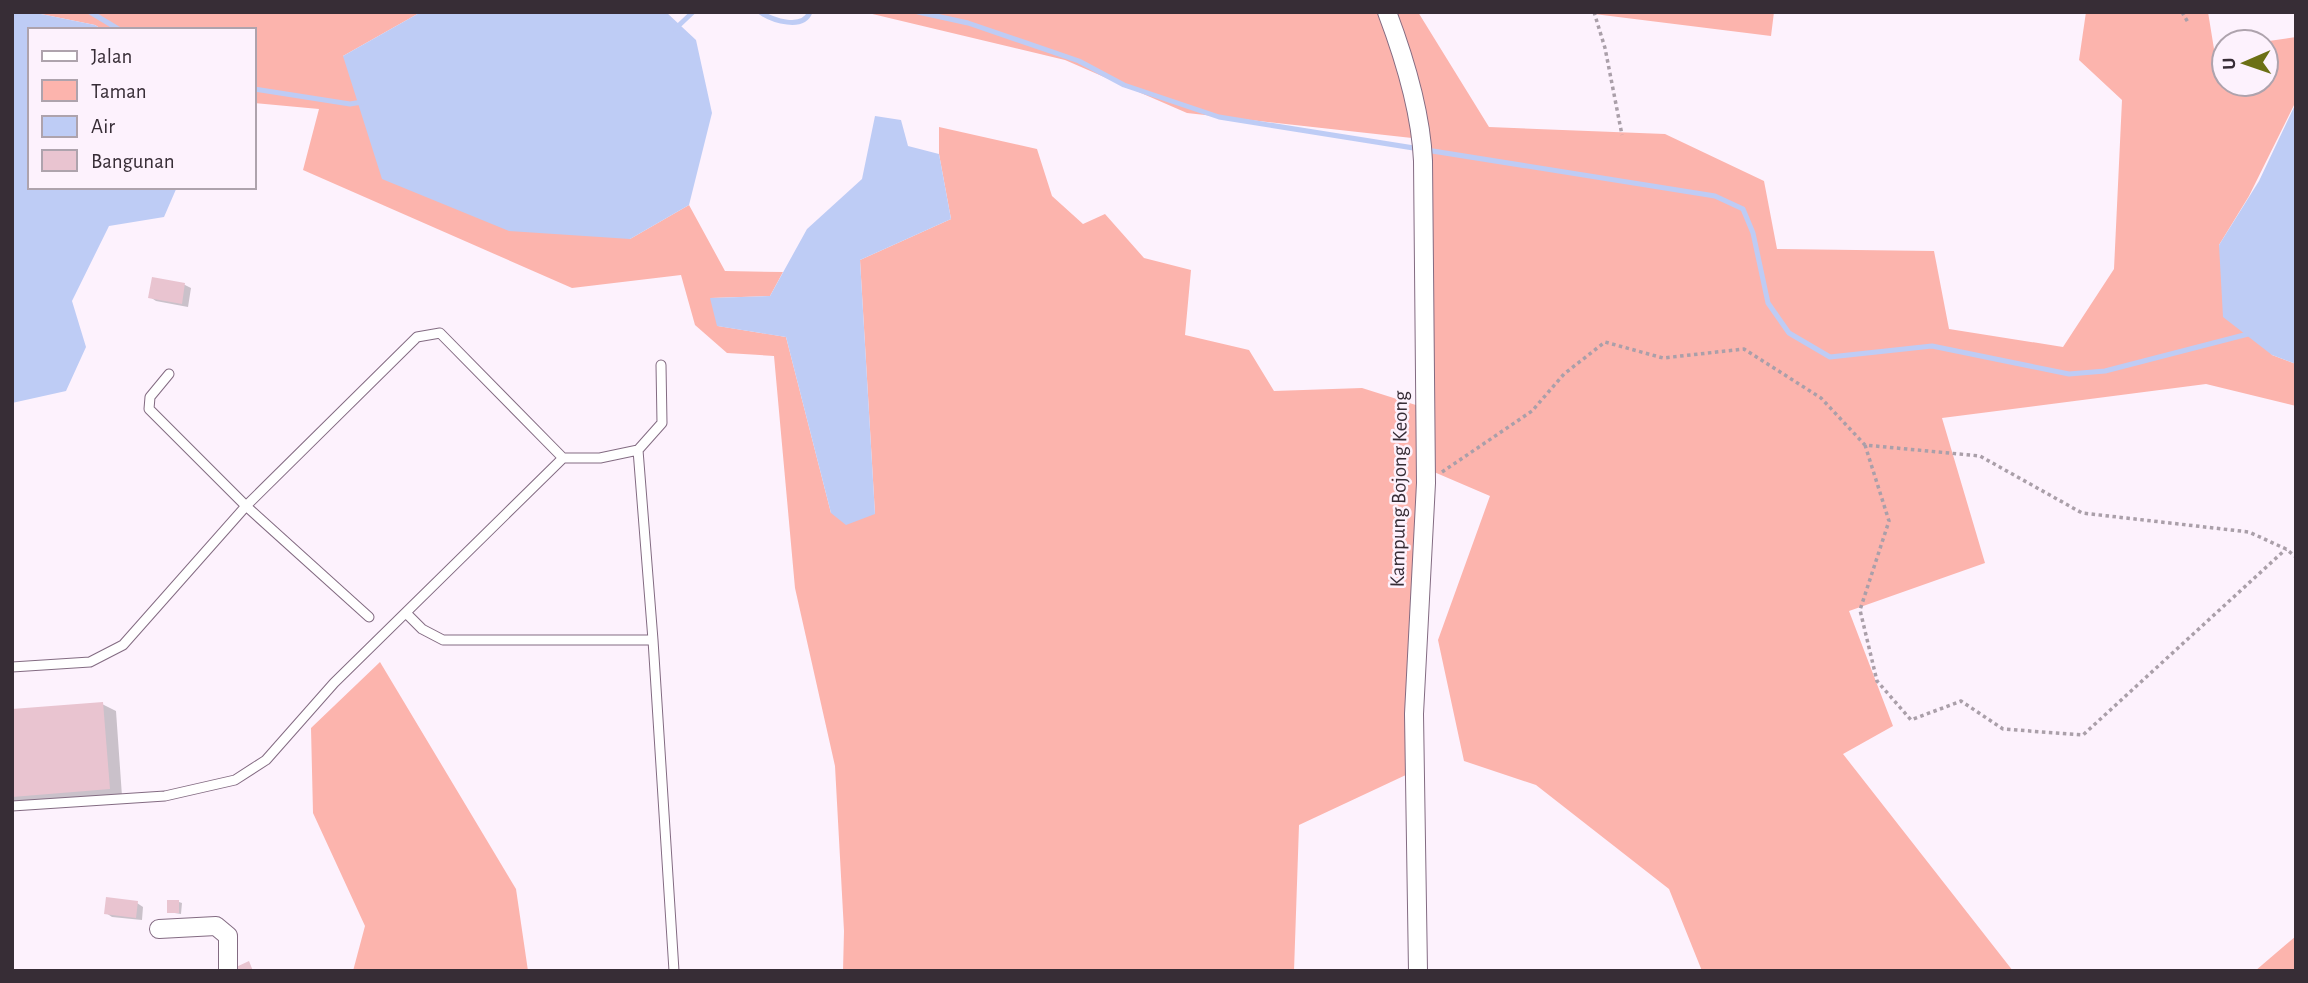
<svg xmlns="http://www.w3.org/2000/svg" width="2308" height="983" viewBox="0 0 2308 983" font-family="'Alegreya Sans',sans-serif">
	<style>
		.green { fill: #fcb4ad }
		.water { fill: #beccf5 }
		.shadow { fill: #0003 }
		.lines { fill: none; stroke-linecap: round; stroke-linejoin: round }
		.stream { stroke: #beccf5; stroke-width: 5 }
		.building { fill: #e9c4d0 }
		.lane-casing { stroke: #836b82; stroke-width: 11 }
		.street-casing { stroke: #836b82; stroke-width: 20 }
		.path { stroke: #aa9fa9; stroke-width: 3.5; stroke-dasharray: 3.5 3.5; stroke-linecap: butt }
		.lane { stroke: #fff; stroke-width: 9 }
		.street { stroke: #fff; stroke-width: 18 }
		.labels { text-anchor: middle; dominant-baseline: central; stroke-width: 5; stroke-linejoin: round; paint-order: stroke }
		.street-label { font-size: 21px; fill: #372d36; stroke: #fdf2fd }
	</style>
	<rect width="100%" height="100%" fill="#fdf2fd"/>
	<!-- green -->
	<path class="green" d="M31,12H421L343,56L630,239L689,205L725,271L783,272L770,296L711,298L718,326L786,337L831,513L875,514L860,260L951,219L939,154V127L1037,149L1052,196L1083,224L1105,214L1144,258L1191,270L1185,335L1249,350L1274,391L1362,388L1419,406L1421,139L1187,113L1065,60L864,12H1418L1489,127L1665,134L1764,181L1777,249L1934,251L1949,329L2063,347L2114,269L2122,100L2079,60L2086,12H2208L2214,49L2224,48V84H2266V42H2262L2296,37V101L2249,196L2219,245L2272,355L2296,364V406L2206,384L1942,418L1985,563L1849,611L1893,726L1843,754L2013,971H1702L1669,889L1536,785L1464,761L1438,640L1490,496L1420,466L1408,774L1299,825L1294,971H843L844,931L835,766L795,588L774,356L727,353L695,325L681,275L572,288L303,170L319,109L254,103V30H103L95,25Z
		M1578,12H1774L1771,36Z
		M380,662L516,889L528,971H353L365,926L313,813L311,728Z
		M2296,936V971H2255Z"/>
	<!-- water -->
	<path class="water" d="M12,12H31L95,25L103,30H30V187H177L164,217L109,226L72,301L86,347L66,391L12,403Z
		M421,12H666L696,40L712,113L689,205L630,239L509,231L382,179L343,56Z
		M2296,103V364L2272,355L2223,317L2219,245L2259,181Z
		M875,116L901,120L908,146L939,154L951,219L860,260L875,514L846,525L831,513L786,337L717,326L710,298L770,296L807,229L862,179Z"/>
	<!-- shadow -->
	<path class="shadow" d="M153,279L185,285L191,288L188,307L156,301L150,297Z
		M102,704L116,711L122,796L12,805V711Z
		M179,902L182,903L181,914L168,912Z
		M137,903L143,907L142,920L112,917L106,913Z"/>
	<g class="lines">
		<!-- stream -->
		<path class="stream" d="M90,12L120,30
			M760,12C773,21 803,30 810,12
			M918,12L968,23L1079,61L1124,85L1219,117L1715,196L1743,209L1753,233L1768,303L1789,333L1830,357L1932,346L2069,374L2105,371L2252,333
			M675,29L693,12
			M254,89L350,104L362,102"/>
	</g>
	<!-- building -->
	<path class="building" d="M152,277L185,283L182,304L148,298Z
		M103,702L110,789L12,797V709Z
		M106,897L138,901L136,918L104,914Z
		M167,900H179V913H167Z
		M249,961L253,971H236L234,968Z"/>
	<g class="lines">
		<defs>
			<path id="lane" d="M169,374L150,397L149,409L246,506L369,617
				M638,450L662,423L661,365
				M406,613L422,629L443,640H653
				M12,667L90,662L123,645L246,506L417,337L440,333L563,458H600L638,450L653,640L674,971
				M12,806L165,796L235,780L266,760L334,683L563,458"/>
			<path id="street" d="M1387,12C1404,57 1421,113 1423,161L1426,483L1414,714L1418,971
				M159,929L216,926L228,936V971"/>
		</defs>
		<!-- lane casing -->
		<use href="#lane" class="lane-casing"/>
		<!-- street casing -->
		<use href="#street" class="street-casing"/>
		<!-- path -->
		<path class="path" d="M1594,12L1605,48L1622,135
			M2182,12L2189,24
			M1865,445L1889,521L1860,610L1877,681L1911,720L1961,701L2003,729L2083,735L2286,549
			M1442,472L1532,411L1564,374L1605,342L1663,358L1744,349L1821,398L1865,445L1980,456L2082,513L2249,532L2286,549L2296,557"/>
		<!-- lane -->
		<use href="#lane" class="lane"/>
		<!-- street -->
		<use href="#street" class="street"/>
	</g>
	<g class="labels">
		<!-- street labels -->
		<g class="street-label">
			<text transform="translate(1399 489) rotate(-89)">Kampung Bojong Keong</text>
		</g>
	</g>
	<!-- border -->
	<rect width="2308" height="983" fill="none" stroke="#372d36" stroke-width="28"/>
	<!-- legend -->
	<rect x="28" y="28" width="228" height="161" fill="#fdf2fd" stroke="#aea3ad" stroke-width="2"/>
	<rect x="42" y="51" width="35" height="10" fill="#ffffff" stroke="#aea3ad" stroke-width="2"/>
	<text x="91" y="63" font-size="21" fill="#372d36">Jalan</text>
	<rect x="42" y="80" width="35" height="21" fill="#fcb4ad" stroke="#aea3ad" stroke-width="2"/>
	<text x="91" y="98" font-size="21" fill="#372d36">Taman</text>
	<rect x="42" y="116" width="35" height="21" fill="#beccf5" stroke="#aea3ad" stroke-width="2"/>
	<text x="91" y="133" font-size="21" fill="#372d36">Air</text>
	<rect x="42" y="150" width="35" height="21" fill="#e9c4d0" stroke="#aea3ad" stroke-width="2"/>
	<text x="91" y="168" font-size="21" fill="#372d36">Bangunan</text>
	<!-- north arrow -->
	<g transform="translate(2245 63) rotate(268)"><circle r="33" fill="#fdf2fd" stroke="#aea3ad" stroke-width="2"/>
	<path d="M0-5L12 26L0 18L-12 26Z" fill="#6c7015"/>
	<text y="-10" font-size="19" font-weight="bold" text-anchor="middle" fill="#372d36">U</text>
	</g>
</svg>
